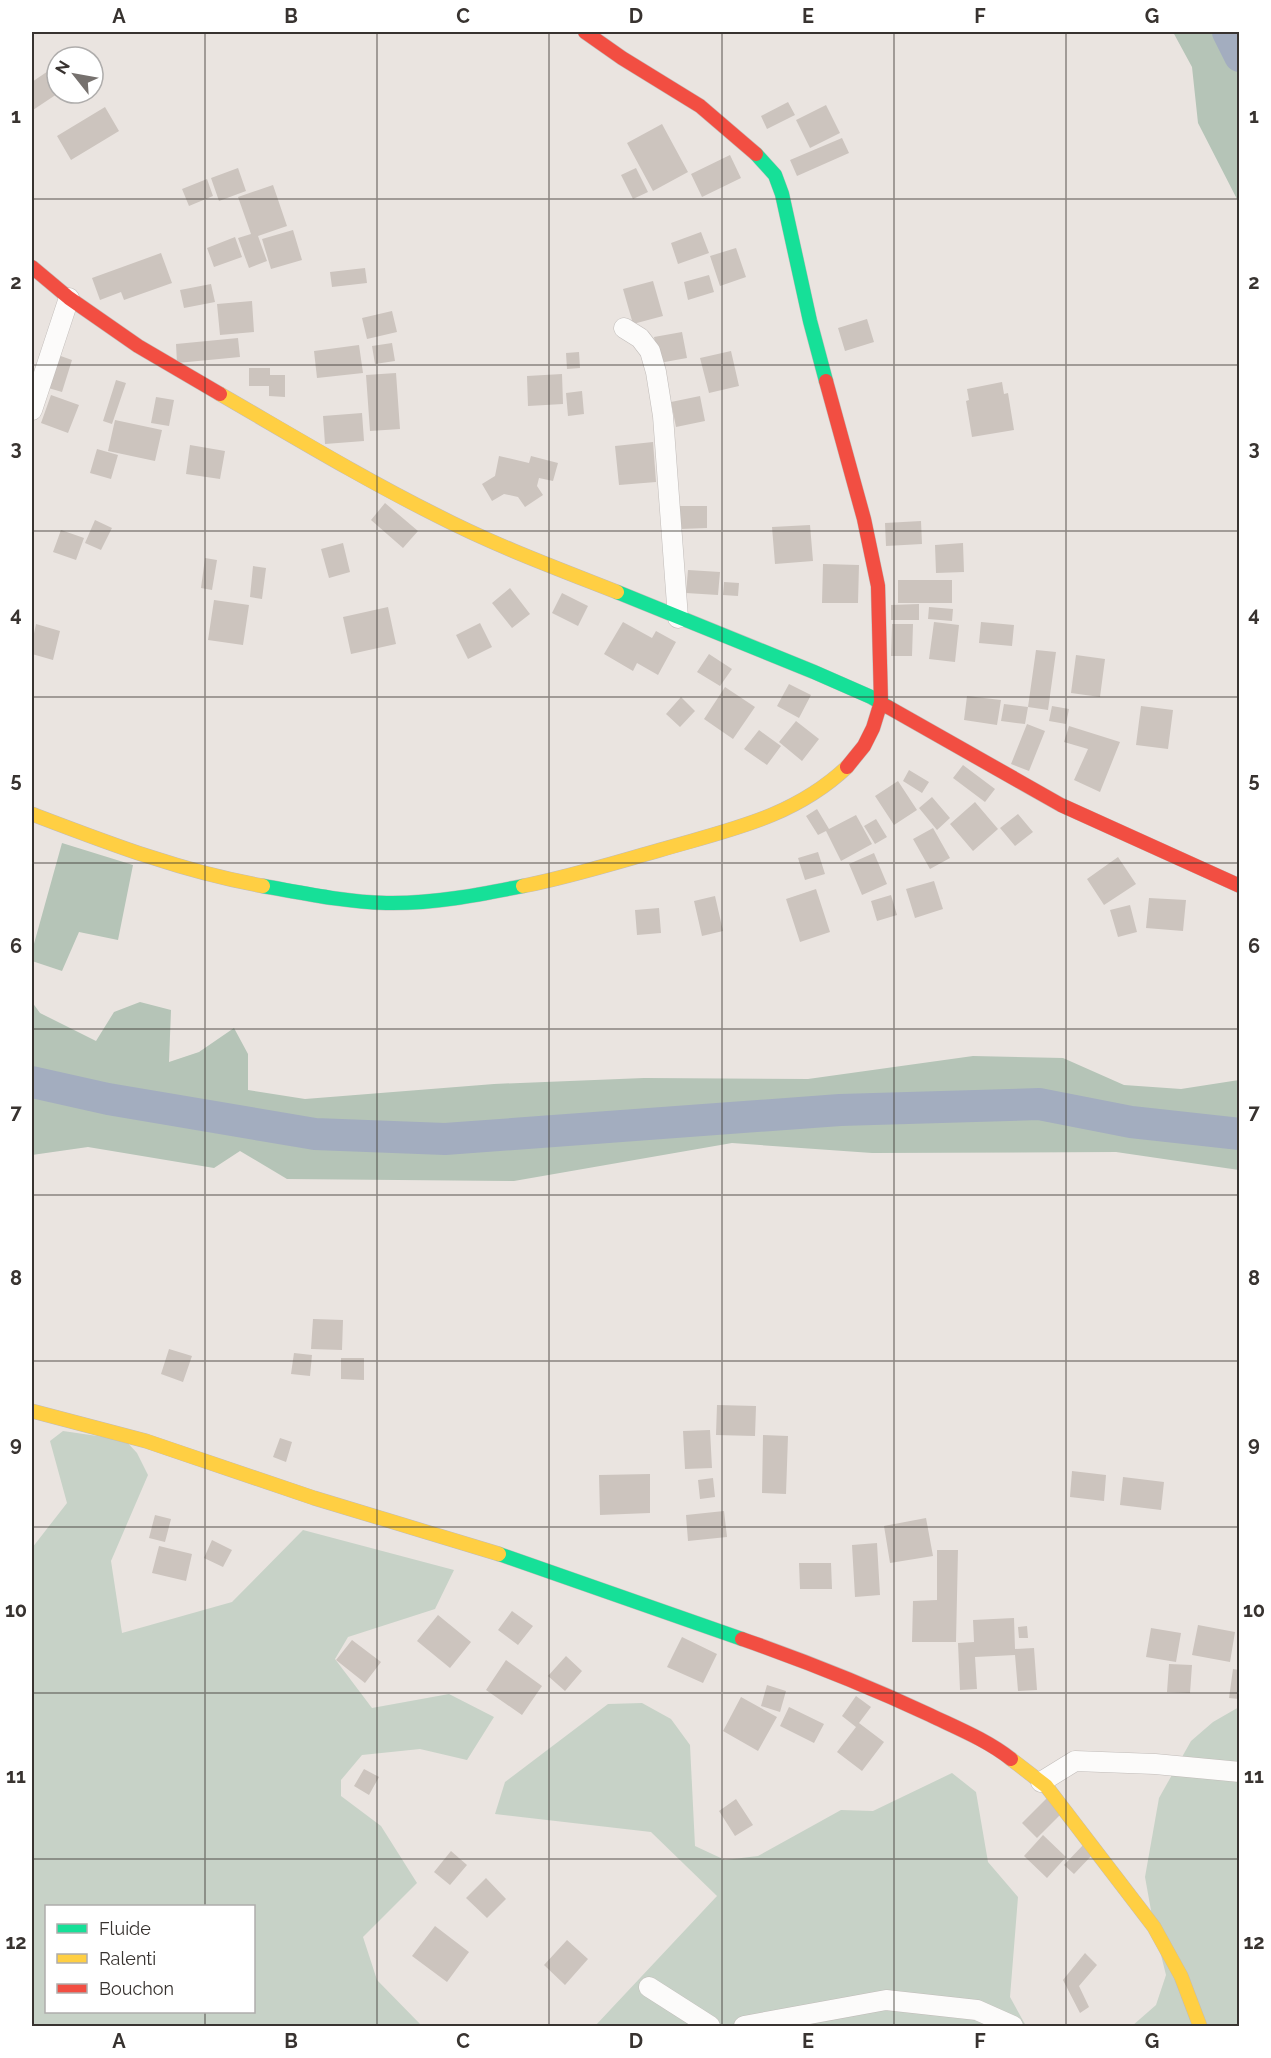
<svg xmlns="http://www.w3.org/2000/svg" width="1271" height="2058" viewBox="0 0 1271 2058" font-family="Raleway,sans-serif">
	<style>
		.green { fill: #c7d2c7; fill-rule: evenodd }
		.forest { fill: #b5c4b7 }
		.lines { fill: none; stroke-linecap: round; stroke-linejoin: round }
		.river { stroke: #a3adbf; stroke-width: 32 }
		.building { fill: #ccc4be }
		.street-casing { stroke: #c1bcb9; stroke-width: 21 }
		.fast-casing { stroke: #c1bcb9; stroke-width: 15 }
		.slow-casing { stroke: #c1bcb9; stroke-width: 15 }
		.jam-casing { stroke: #c1bcb9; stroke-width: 15 }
		.street { stroke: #fcfbfa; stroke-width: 20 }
		.fast { stroke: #16e098; stroke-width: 14 }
		.slow { stroke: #ffcf43; stroke-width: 14 }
		.jam { stroke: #f24e42; stroke-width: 14 }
		.grid { fill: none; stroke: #383330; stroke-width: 1.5; stroke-opacity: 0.55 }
		.neatline { fill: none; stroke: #383330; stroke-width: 2 }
		.grid-label { font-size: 20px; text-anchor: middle; font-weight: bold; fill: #383330 }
	</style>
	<rect width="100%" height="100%" fill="#eae4e0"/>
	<!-- green -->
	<path class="green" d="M63,1431L125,1440L137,1453L148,1475L111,1561L122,1633L232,1602L303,1530L454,1570L435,1609L348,1637L335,1659L372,1708L449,1694L494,1717L467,1760L420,1749L362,1755L341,1780V1796L381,1826L417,1883L363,1937L377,1980L422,2026H32V1734L34,1726L32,1717V1548L67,1503L50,1441ZM46,1906H254V2012H46Z
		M642,1703L671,1719L690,1745L695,1846L725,1860L758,1856L841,1810L873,1811L952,1773L976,1792L988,1862L1018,1897L1010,1997L1026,2026H595L717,1896L651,1832L495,1814L505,1782L608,1704Z
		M1239,1707V2026H1132L1156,2005L1166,1975L1154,1927L1145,1877L1159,1798L1191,1741L1213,1722Z"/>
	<!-- forest -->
	<path class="forest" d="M1173,32H1239V203L1198,123L1192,67Z
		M62,843L133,865L118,940L79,932L62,971L32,961V951Z
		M32,1002L40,1013L96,1041L114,1012L140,1002L171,1010L169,1062L199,1052L234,1028L248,1054V1090L305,1099L494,1084L644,1078L808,1079L973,1056L1063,1058L1124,1085L1181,1089L1239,1080V1170L1116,1152L872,1153L732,1143L514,1181L287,1179L240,1151L214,1168L88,1147L32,1155Z"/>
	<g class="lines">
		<!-- river -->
		<path class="river" d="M1228,32L1240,56
			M32,1082L108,1099L315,1134L445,1139L840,1110L1039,1104L1131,1122L1240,1134"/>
	</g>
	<!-- building -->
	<path class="building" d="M54,67L57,71V94L33,110L32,82Z
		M788,102L795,115L767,129L761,116Z
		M826,105L840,133L810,148L796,120Z
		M105,107L119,131L71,160L57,136Z
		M662,124L688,172L653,191L627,143Z
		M842,138L849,153L797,176L790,160Z
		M730,155L741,178L702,197L691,174Z
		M238,168L246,191L219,201L211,178Z
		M636,168L648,192L633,199L621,175Z
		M207,179L213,196L189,206L182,189Z
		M273,185L287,226L258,236L267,261L249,268L238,238L251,234L238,197Z
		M293,230L302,260L271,269L262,239Z
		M701,232L709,253L678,264L671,243Z
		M235,237L242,257L214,267L207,248Z
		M736,248L746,277L720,286L710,256Z
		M161,253L172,283L124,300L121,292L100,300L92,278Z
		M365,268L367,283L332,287L330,272Z
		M709,275L714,292L688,300L684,282Z
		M653,281L663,316L633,324L623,289Z
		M211,284L215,302L184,308L180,290Z
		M252,301L254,332L220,335L217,304Z
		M392,311L397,332L367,339L362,318Z
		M867,319L874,342L845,351L838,328Z
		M682,332L687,358L659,363L654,337Z
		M238,338L240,357L177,363L176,344Z
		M392,343L395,361L375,364L372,346Z
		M359,345L363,373L317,378L314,351Z
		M731,351L739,386L709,393L700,358Z
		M579,352L580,368L567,369L566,353Z
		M55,354L72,360L62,392L45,387Z
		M249,368H270V375H285V397L269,396V386H249Z
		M396,373L400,429L370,431L366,375Z
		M562,374L563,404L528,406L527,376Z
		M116,380L126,383L112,424L103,421Z
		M1002,382L1004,394L1008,393L1014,430L972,437L966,401L969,400L967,389Z
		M582,391L584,414L568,416L566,393Z
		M51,395L79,405L68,433L41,423Z
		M700,396L705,421L676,427L671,402Z
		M156,397L174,400L169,426L151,423Z
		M362,413L364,441L325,444L323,416Z
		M115,420L162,430L155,461L108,451Z
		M653,442L656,482L619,485L615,446Z
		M190,445L225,451L220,479L186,474Z
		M97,449L118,455L111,479L90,473Z
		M499,456L529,463L531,456L558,463L553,481L539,478L537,486L543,495L525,507L518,497L504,494L492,501L482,484L495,476Z
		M385,503L418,531L403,548L371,520Z
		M680,506H707V528L680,529Z
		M95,520L112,528L101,550L85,543Z
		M921,521L922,544L886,546L885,523Z
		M810,525L813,561L775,564L772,527Z
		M61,530L84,538L76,560L53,552Z
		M343,543L350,572L329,578L321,549Z
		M963,543L964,572L936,573L935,545Z
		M205,558L217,560L212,590L201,588Z
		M823,564L859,565L858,603H822Z
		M253,566L266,568L262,599L250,597Z
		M688,570L720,572L718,595L686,593Z
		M898,580H952V603H898Z
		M724,582L739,583L738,596L723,595Z
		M510,588L530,614L512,628L492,603Z
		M562,593L588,606L578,626L552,613Z
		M214,600L249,605L243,645L208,640Z
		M919,604V620H891V605Z
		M388,607L396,644L351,654L343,617Z
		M929,607L953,609L952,621L928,619Z
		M623,622L652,638L656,631L676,642L658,675L637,663L633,671L604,654Z
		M934,622L959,625L955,662L929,659Z
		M981,622L1014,625L1012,646L979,643Z
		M480,623L492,647L468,659L456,635Z
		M36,624L60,631L53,660L32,654V643Z
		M892,624H913L912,656H891Z
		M1036,650L1056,652L1048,710L1028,707L1025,724L1001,721L1004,704L1028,707Z
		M709,654L732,669L720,686L697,672Z
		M1076,655L1105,659L1100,697L1071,693Z
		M789,684L811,695L799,718L777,706Z
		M725,687L755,707L733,739L704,719Z
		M967,696L1001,700L997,725L964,720Z
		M681,697L695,711L680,727L666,714Z
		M1052,706L1069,709L1066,724L1049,721Z
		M1141,706L1173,710L1168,749L1136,745Z
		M796,721L819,739L802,761L779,742Z
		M1027,724L1045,731L1029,771L1011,764Z
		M1069,726L1120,742L1100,792L1074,780L1088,749L1064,742Z
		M759,730L781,746L767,765L744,749Z
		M963,765L995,789L985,802L953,778Z
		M909,770L929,782L922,793L903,781Z
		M898,781L917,810L894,825L875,796Z
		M932,797L950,818L937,830L919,808Z
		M975,802L998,829L973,851L950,824Z
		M817,809L829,829L856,815L872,844L841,861L826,831L818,835L806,816Z
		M1018,814L1033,832L1015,846L1000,828Z
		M876,819L887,837L875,844L864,826Z
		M933,828L950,858L930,869L913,839Z
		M818,852L825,874L805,880L798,858Z
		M874,853L887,884L862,895L849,864Z
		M1118,857L1136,884L1104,905L1087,879Z
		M934,881L943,909L915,918L906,889Z
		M816,889L830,932L800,942L786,899Z
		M891,895L897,915L877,921L871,901Z
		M715,896L723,931L702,936L694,901Z
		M1149,898L1186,900L1183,931L1146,928Z
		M1130,905L1137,932L1118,937L1110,910Z
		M659,908L661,933L637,935L635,910Z
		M313,1319L343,1320L342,1350L311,1349Z
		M169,1349L192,1356L183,1382L161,1374Z
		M294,1353L312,1355L310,1376L291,1374Z
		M341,1358H364V1380L341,1379Z
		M717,1405L756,1406L755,1436L716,1435Z
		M710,1430L712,1468L685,1469L683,1431Z
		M763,1435L788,1436L786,1494L762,1493Z
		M280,1438L292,1442L286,1462L273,1457Z
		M1072,1471L1106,1475L1104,1501L1070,1497Z
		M650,1474V1513L600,1515L599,1475Z
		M1123,1477L1164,1482L1161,1510L1120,1505Z
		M713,1478L715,1497L700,1499L698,1480Z
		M724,1511L727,1537L688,1541L686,1515Z
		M155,1515L171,1519L165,1542L149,1538Z
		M926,1518L933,1556L890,1563L884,1526Z
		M212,1540L232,1550L223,1567L204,1558Z
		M877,1543L880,1595L855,1597L852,1545Z
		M159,1546L192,1554L186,1581L152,1573Z
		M937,1550H958L956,1642H912L913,1601L937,1600Z
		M799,1563H831L832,1589H800Z
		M512,1611L533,1626L518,1645L498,1630Z
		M438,1615L471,1642L450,1668L417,1641Z
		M1014,1618L1015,1649L1034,1648L1037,1690L1018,1691L1015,1655L975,1657L977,1689L960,1690L958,1643L974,1642L973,1620Z
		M1198,1625L1235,1632L1230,1662L1192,1655Z
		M1027,1626L1028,1638H1019L1018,1627Z
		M1151,1628L1181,1633L1176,1662L1146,1657Z
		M682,1637L717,1654L703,1683L667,1667Z
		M352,1640L381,1662L365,1683L336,1660Z
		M566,1656L582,1671L565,1691L548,1676Z
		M506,1660L542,1686L522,1715L486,1690Z
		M1169,1664L1192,1665L1190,1693L1167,1692Z
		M1233,1669L1239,1670V1699L1229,1698Z
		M767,1685L786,1691L780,1712L761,1706Z
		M856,1696L871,1707L859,1723L884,1742L862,1771L837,1752L856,1727L842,1716Z
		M741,1697L777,1717L758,1751L723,1731Z
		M789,1707L824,1724L814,1743L780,1726Z
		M364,1769L379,1777L369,1795L354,1786Z
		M1048,1797L1063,1812L1037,1838L1022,1823Z
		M736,1799L753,1825L735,1836L719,1811Z
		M1043,1835L1066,1857L1047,1878L1024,1856Z
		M1085,1843L1095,1852L1074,1874L1064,1865Z
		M451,1851L467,1865L450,1885L434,1872Z
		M486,1878L506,1899L487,1918L466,1898Z
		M435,1926L469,1952L447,1982L412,1956Z
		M567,1940L588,1959L565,1985L544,1965Z
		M1085,1953L1097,1965L1079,1986L1089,2007L1080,2013L1063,1980Z"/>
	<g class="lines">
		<defs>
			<path id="street" d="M624,328L640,338L650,351L656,372L663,416L678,618
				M32,410L69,298
				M1041,1782L1075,1761L1155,1764L1240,1772
				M649,1987L710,2026
				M744,2026L886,2000L977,2010L1013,2026"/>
			<path id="fast" d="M756,154L775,175L782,194L810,321L826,381
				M617,592L814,672L871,697L888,707
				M263,886C303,893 345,902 386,903C432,904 478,895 523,886
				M499,1554L742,1639"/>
			<path id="slow" d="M220,394C291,435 362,478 436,515C494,545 556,568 617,592
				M32,814C108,843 183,872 263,886
				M523,886C569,877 614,863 660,850C728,830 793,818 847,767
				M32,1411L146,1441L314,1498L499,1554
				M1011,1759L1046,1786L1154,1927L1181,1976L1200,2026"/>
			<path id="jam" d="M585,32L622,58L700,106L756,154
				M32,267L69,298L138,346L220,394
				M826,381L864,519L878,586L881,702L873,728L864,746L847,767
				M888,707L1061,805L1240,886
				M742,1639C805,1661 868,1686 930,1715C957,1728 987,1740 1011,1759"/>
		</defs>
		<!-- street casing -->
		<use href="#street" class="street-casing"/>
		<!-- fast casing -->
		<use href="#fast" class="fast-casing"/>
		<!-- slow casing -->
		<use href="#slow" class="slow-casing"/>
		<!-- jam casing -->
		<use href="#jam" class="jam-casing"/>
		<!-- street -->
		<use href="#street" class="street"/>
		<!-- fast -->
		<use href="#fast" class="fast"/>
		<!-- slow -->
		<use href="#slow" class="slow"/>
		<!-- jam -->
		<use href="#jam" class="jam"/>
	</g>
	<!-- grid -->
	<path class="grid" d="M205,32V1906M377,32V2026M549,32V2026M722,32V2026M894,32V2026M1066,32V2026M32,199H1240M32,365H1240M32,531H1240M32,697H1240M32,863H1240M32,1029H1240M32,1195H1240M32,1361H1240M32,1527H1240M32,1693H1240M32,1859H1240M205,2012V2026"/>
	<!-- border -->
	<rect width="1271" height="2058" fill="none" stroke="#ffffff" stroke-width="66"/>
	<!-- legend -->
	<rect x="45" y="1905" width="210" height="108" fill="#ffffff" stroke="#afadac" stroke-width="1.5"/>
	<rect x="57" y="1924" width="30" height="9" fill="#16e098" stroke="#afadac" stroke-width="1.5"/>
	<text x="99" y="1935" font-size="18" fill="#383330">Fluide</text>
	<rect x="57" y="1954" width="30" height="9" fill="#ffcf43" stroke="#afadac" stroke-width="1.5"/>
	<text x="99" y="1965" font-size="18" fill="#383330">Ralenti</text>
	<rect x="57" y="1984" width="30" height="9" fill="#f24e42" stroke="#afadac" stroke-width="1.5"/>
	<text x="99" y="1995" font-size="18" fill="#383330">Bouchon</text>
	<!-- north arrow -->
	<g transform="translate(75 75) rotate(301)"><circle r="28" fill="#ffffff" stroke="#afadac" stroke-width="1.5"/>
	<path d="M0-4.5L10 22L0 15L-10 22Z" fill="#76716e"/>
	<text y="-9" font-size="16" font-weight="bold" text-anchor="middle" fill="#383330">N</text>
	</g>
	<rect x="33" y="33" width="1205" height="1992" class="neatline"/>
	<g class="grid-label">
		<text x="119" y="23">A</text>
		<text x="291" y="23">B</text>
		<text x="463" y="23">C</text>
		<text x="636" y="23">D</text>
		<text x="808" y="23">E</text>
		<text x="980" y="23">F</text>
		<text x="1152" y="23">G</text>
		<text x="16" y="123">1</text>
		<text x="1254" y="123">1</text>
		<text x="16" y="289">2</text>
		<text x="1254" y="289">2</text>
		<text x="16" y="455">3</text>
		<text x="1254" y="455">3</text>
		<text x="16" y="621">4</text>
		<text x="1254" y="621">4</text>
		<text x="16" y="787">5</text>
		<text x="1254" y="787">5</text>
		<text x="16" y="953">6</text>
		<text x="1254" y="953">6</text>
		<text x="16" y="1119">7</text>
		<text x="1254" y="1119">7</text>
		<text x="16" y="1285">8</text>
		<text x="1254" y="1285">8</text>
		<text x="16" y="1451">9</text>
		<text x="1254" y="1451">9</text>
		<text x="16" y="1617">10</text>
		<text x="1254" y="1617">10</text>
		<text x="16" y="1783">11</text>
		<text x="1254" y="1783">11</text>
		<text x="16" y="1949">12</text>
		<text x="1254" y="1949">12</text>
		<text x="119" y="2048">A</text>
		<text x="291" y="2048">B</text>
		<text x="463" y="2048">C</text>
		<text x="636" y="2048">D</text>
		<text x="808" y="2048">E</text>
		<text x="980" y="2048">F</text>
		<text x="1152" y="2048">G</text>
	</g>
</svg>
